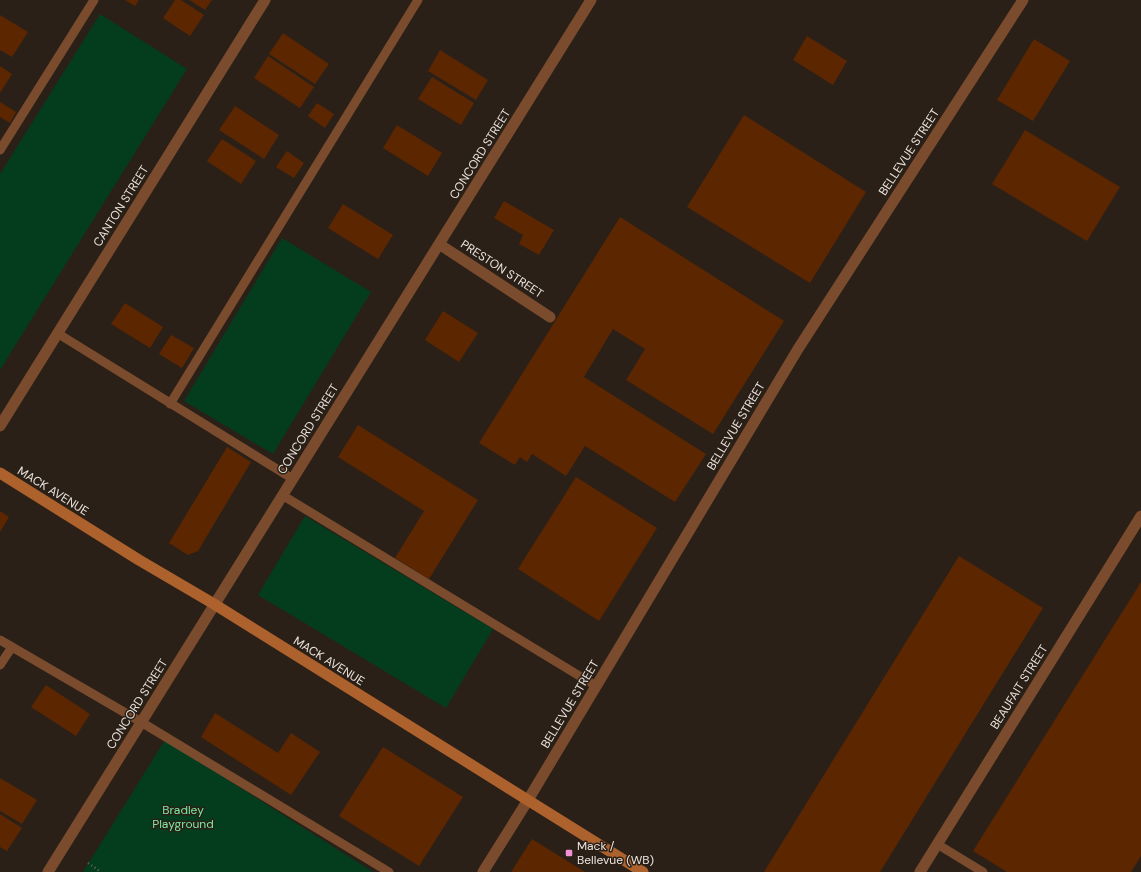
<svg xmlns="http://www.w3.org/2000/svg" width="1141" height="872" viewBox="0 0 1141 872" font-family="'DM Sans',sans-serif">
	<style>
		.green { fill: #033d1e }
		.building { fill: #5c2600 }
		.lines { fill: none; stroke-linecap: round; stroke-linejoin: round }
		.path { stroke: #6f665e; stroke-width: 2.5; stroke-dasharray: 1 3; stroke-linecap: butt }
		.service { stroke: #7b4b2d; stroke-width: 9 }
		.minor { stroke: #7b4b2d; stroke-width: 11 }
		.secondary { stroke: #ad612c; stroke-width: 11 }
		.poi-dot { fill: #f291d6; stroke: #2a2017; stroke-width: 1.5 }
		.labels { text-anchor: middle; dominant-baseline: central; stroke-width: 3; stroke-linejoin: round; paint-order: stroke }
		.street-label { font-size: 12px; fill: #ebe4de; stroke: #2a2017 }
		.park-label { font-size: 12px; fill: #7beba2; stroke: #2a2017 }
		.poi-label { font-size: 12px; fill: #ebe4de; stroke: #2a2017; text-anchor: start }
	</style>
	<rect width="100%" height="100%" fill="#2a2017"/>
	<!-- green -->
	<path class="green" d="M100,14L187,69L0,370V174Z
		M282,238L371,292L273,454L184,401Z
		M305,516L493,629L446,708L258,595Z
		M165,740L373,872H83Z"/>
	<!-- building -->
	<path class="building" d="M125,0H139L135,6Z
		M175,0H181L204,15L190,36L163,18Z
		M189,0H212L205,10Z
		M0,15L28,32L12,57L0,50Z
		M283,33L329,64L315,84L269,54Z
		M807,36L847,61L833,85L793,60Z
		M1034,39L1070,61L1033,121L997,100Z
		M440,50L488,80L476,100L428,71Z
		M268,56L314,87L300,108L254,78Z
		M0,66L12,74L0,93Z
		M432,77L474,103L461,125L418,99Z
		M0,102L16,112L10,123L0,117Z
		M317,103L334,114L325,128L308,116Z
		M235,106L279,135L264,159L219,130Z
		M744,115L866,192L810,283L687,207Z
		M397,125L442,153L428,176L383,148Z
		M1025,130L1120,187L1087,241L992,184Z
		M222,139L256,161L241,184L207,161Z
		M287,151L304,163L294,178L276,167Z
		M504,201L554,230L539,255L519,244L523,235L494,218Z
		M343,204L393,235L378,259L328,228Z
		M620,217L784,321L713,434L626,380L645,349L613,329L584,377L706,454L675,502L585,446L566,476L532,454L527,462L520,457L515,465L479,443Z
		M125,303L163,327L150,348L111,324Z
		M443,311L478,333L459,362L425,340Z
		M171,335L194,348L182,368L159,354Z
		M358,425L478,500L429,579L395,558L424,511L338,457Z
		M227,447L251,462L198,551L188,555L169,543Z
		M576,477L657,528L599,621L518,569Z
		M0,511L9,517L0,532Z
		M959,556L1043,608L880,872H764Z
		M1141,582V856L1131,872H1007L973,851Z
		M46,685L90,714L76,736L31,707Z
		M215,713L278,753L291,733L320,752L291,795L201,737Z
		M383,747L463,797L419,866L339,816Z
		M0,778L37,800L22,824L0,811Z
		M0,814L22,828L7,851L0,847Z
		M532,839L585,872H511Z"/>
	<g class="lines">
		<!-- path -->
		<path class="path" d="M88,863L101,872"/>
		<!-- service -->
		<path class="service" d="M0,150L94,0
			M57,333L293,479
			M170,404L418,0
			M282,495L596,686
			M0,640L141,722L389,872
			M0,665L12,647
			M937,844L983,872"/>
		<!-- minor -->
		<path class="minor" d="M439,244L550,317
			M0,426L265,0
			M48,872L591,0
			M483,872L528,800L798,349L1023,0
			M920,872L1141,516"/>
		<!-- secondary -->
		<path class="secondary" d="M0,473L139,560L214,604L643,872"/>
	</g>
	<!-- markers -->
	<rect class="poi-dot" x="565" y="849" width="8" height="8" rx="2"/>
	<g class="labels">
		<!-- street labels -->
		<g class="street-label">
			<text transform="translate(909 152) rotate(-57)">BELLEVUE STREET</text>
			<text transform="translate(480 154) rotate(-58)">CONCORD STREET</text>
			<text transform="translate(121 206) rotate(-58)">CANTON STREET</text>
			<text transform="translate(502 269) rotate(33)">PRESTON STREET</text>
			<text transform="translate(736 426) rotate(-59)">BELLEVUE STREET</text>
			<text transform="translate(308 429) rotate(-58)">CONCORD STREET</text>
			<text transform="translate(53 491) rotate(32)">MACK AVENUE</text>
			<text transform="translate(329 661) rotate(32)">MACK AVENUE</text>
			<text transform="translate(1019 687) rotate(-58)">BEAUFAIT STREET</text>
			<text transform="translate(137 704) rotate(-58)">CONCORD STREET</text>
			<text transform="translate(570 704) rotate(-59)">BELLEVUE STREET</text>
		</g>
		<!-- park labels -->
		<g class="park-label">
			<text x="183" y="810">Bradley<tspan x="183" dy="14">Playground</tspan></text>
		</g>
		<!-- poi labels -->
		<g class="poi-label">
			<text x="577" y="846">Mack /<tspan x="577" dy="14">Bellevue (WB)</tspan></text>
		</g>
	</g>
</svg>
